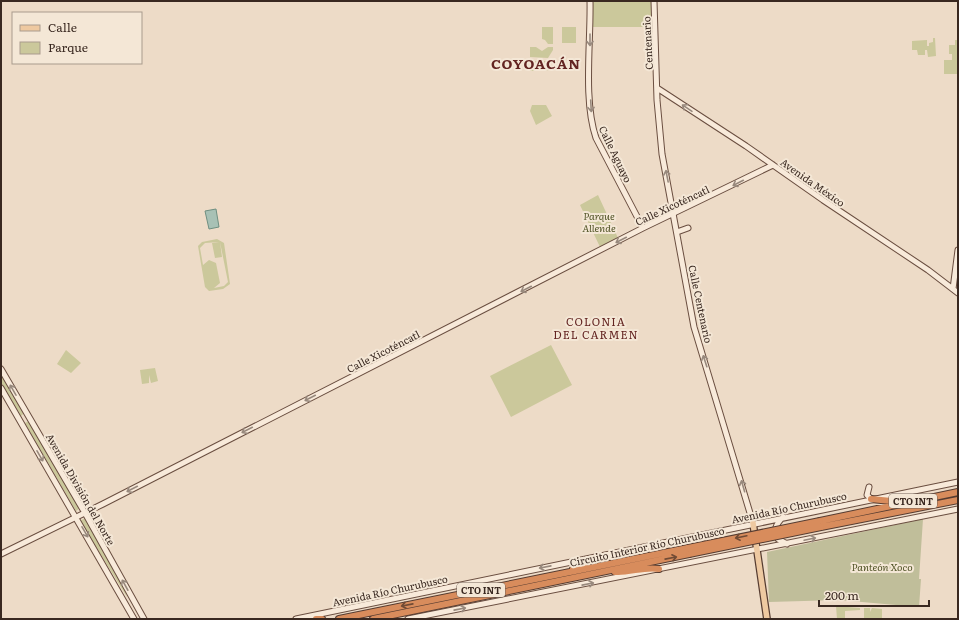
<svg xmlns="http://www.w3.org/2000/svg" width="959" height="620" viewBox="0 0 959 620" font-family="Literata,serif">
	<style>
		.green { fill: #cbc89b; fill-rule: evenodd }
		.cemetery { fill: #c0be9a }
		.water { fill: #a8c1b5; stroke: #6f8f81 }
		.lines { fill: none; stroke-linecap: round; stroke-linejoin: round }
		.secondary-casing { stroke: #6a4e40; stroke-width: 7 }
		.primary-casing { stroke: #563c31; stroke-width: 8 }
		.highway-casing { stroke: #563c31; stroke-width: 8 }
		.secondary { stroke: #f8eada; stroke-width: 5 }
		.primary { stroke: #eec9a1; stroke-width: 5.5 }
		.highway { stroke: #d88c5c; stroke-width: 6 }
		.highway-bridge-casing { stroke: #563c31; stroke-width: 8; stroke-linecap: butt }
		.highway-bridge { stroke: #d88c5c; stroke-width: 6 }
		.oneway { stroke: #98897d }
		.oneway2 { stroke: #714b35 }
		.labels { text-anchor: middle; dominant-baseline: central; stroke-width: 4; stroke-linejoin: round; paint-order: stroke }
		.shield { fill: #f4e7d6; stroke: #716157; stroke-width: 1 }
		.shield-label { font-size: 9px; font-weight: bold; fill: #392820 }
		.street-label { font-size: 10px; fill: #392820; stroke: #f4e7d6 }
		.park-label { font-size: 10px; font-style: italic; fill: #515427; stroke: #f4e7d6 }
		.neighbourhood-label { font-size: 11px; letter-spacing: 1px; fill: #632421; stroke: #f4e7d6 }
		.district-label { font-size: 14px; font-weight: bold; letter-spacing: 1px; fill: #632421; stroke: #f4e7d6 }
	</style>
	<rect width="100%" height="100%" fill="#eddbc7"/>
	<!-- green -->
	<path class="green" d="M592,1H651L654,27H593Z
		M542,27H553V44H548L545,40L542,39Z
		M562,27H576V43H562Z
		M933,38H935L936,56L928,57L927,50H925V55H918L917,50H912V41L927,40V46H929V43L933,42Z
		M955,40H958V74H944V60H952V54H949V45H955Z
		M530,47H536L542,51L548,47H553V50L548,58L530,57Z
		M530,61H548L553,70L530,71Z
		M532,105H546L552,116L536,125L530,111Z
		M598,195L618,238L600,247L580,205Z
		M217,239L224,243L230,284L223,289L209,291L205,287L198,246L202,242ZM219,242L212,243L215,258L222,257L220,242L228,282L224,286L214,288L220,283L216,263L209,260L203,265L200,248L205,243Z
		M551,345L572,385L511,417L490,376Z
		M66,350L81,363L71,373L57,364Z
		M155,368L158,381L151,383L149,375V383L142,384L140,370Z
		M1,373L24,413L21,416L1,382Z
		M29,421L80,508L76,511L25,423Z
		M85,518L126,593L127,597L80,521Z
		M836,606L860,608V610L845,611V619H837Z
		M864,608H870V612L872,608L882,609V619H864Z"/>
	<!-- cemetery -->
	<path class="cemetery" d="M923,519L919,579H921L919,607L839,600L769,602L767,552Z"/>
	<!-- water -->
	<path class="water" d="M216,209L219,227L209,229L205,211Z"/>
	<g class="lines">
		<defs>
			<path id="secondary" d="M590,1C591,42 583,100 596,138L643,228
				M654,1L657,100L662,154L694,327L753,523
				M657,88L746,146L823,200L928,270L958,293
				M677,232L688,228
				M953,289L958,250
				M1,369L85,513L144,619
				M1,388L134,619
				M869,487L867,495L871,499
				M783,517C776,524 773,530 778,539L787,544
				M1,554L103,504L643,228L773,165
				M296,619L958,482
				M408,619L958,509"/>
			<path id="primary" d="M753,523L767,619"/>
			<path id="highway" d="M871,499L901,502
				M820,521L958,492
				M821,527L958,500
				M573,569L597,557
				M615,572C630,573 645,566 659,569
				M316,619H322
				M339,619L688,548
				M373,619L689,554"/>
		</defs>
		<!-- secondary casing -->
		<use href="#secondary" class="secondary-casing"/>
		<!-- primary casing -->
		<use href="#primary" class="primary-casing"/>
		<!-- highway casing -->
		<use href="#highway" class="highway-casing"/>
		<!-- secondary -->
		<use href="#secondary" class="secondary"/>
		<!-- primary -->
		<use href="#primary" class="primary"/>
		<!-- highway -->
		<use href="#highway" class="highway"/>
		<defs>
			<path id="highway-bridge" d="M688,548L820,521
				M689,554L821,527"/>
		</defs>
		<!-- highway-bridge casing -->
		<use href="#highway-bridge" class="highway-bridge-casing"/>
		<!-- highway-bridge -->
		<use href="#highway-bridge" class="highway-bridge"/>
	</g>
	<!-- one-way arrows -->
	<defs><path id="oneway-shaft" d="M-6 0H5M1.5-3L5.5 0L1.5 3" fill="none" stroke-width="1.6" stroke-linecap="round" stroke-linejoin="round"/></defs>
	<g class="oneway">
		<use href="#oneway-shaft" transform="translate(590 40) rotate(90)"/>
		<use href="#oneway-shaft" transform="translate(591 106) rotate(87)"/>
		<use href="#oneway-shaft" transform="translate(687 108) rotate(-146)"/>
		<use href="#oneway-shaft" transform="translate(667 176) rotate(-101)"/>
		<use href="#oneway-shaft" transform="translate(738 183) rotate(153)"/>
		<use href="#oneway-shaft" transform="translate(621 240) rotate(153)"/>
		<use href="#oneway-shaft" transform="translate(526 289) rotate(153)"/>
		<use href="#oneway-shaft" transform="translate(705 361) rotate(-108)"/>
		<use href="#oneway-shaft" transform="translate(13 390) rotate(-120)"/>
		<use href="#oneway-shaft" transform="translate(310 398) rotate(153)"/>
		<use href="#oneway-shaft" transform="translate(247 430) rotate(153)"/>
		<use href="#oneway-shaft" transform="translate(40 456) rotate(60)"/>
		<use href="#oneway-shaft" transform="translate(743 486) rotate(-106)"/>
		<use href="#oneway-shaft" transform="translate(132 489) rotate(153)"/>
		<use href="#oneway-shaft" transform="translate(85 532) rotate(60)"/>
		<use href="#oneway-shaft" transform="translate(810 539) rotate(-12)"/>
		<use href="#oneway-shaft" transform="translate(545 567) rotate(169)"/>
		<use href="#oneway-shaft" transform="translate(588 584) rotate(-11)"/>
		<use href="#oneway-shaft" transform="translate(125 585) rotate(-119)"/>
		<use href="#oneway-shaft" transform="translate(460 609) rotate(-11)"/>
	</g>
	<g class="oneway2">
		<use href="#oneway-shaft" transform="translate(741 537) rotate(168)"/>
		<use href="#oneway-shaft" transform="translate(671 558) rotate(-11)"/>
		<use href="#oneway-shaft" transform="translate(407 605) rotate(169)"/>
	</g>
	<g class="labels">
		<!-- shield labels -->
		<g class="shield">
			<rect x="889" y="494" width="48" height="14" rx="3"/>
			<rect x="457" y="583" width="48" height="14" rx="3"/>
		</g>
		<g class="shield-label">
			<text x="913" y="501">CTO INT</text>
			<text x="481" y="590">CTO INT</text>
		</g>
		<!-- street labels -->
		<g class="street-label">
			<text transform="translate(647 43) rotate(-93)">Centenario</text>
			<text transform="translate(616 154) rotate(64)">Calle Aguayo</text>
			<text transform="translate(813 182) rotate(35)">Avenida México</text>
			<text transform="translate(672 205) rotate(-25)">Calle Xicoténcatl</text>
			<text transform="translate(701 304) rotate(78)">Calle Centenario</text>
			<text transform="translate(383 351) rotate(-27)">Calle Xicoténcatl</text>
			<text transform="translate(81 489) rotate(60)">Avenida División del Norte</text>
			<text transform="translate(789 507) rotate(-12)">Avenida Río Churubusco</text>
			<text transform="translate(647 546) rotate(-12)">Circuito Interior Río Churubusco</text>
			<text transform="translate(390 590) rotate(-12)">Avenida Río Churubusco</text>
		</g>
		<!-- park labels -->
		<g class="park-label">
			<text x="599" y="215">Parque<tspan x="599" dy="12">Allende</tspan></text>
			<text x="882" y="566">Panteón Xoco</text>
		</g>
		<!-- neighbourhood labels -->
		<g class="neighbourhood-label">
			<text x="596" y="321">COLONIA<tspan x="596" dy="13">DEL CARMEN</tspan></text>
		</g>
		<!-- district labels -->
		<g class="district-label">
			<text x="536" y="63">COYOACÁN</text>
		</g>
	</g>
	<!-- border -->
	<rect width="959" height="620" fill="none" stroke="#392820" stroke-width="4"/>
	<!-- legend -->
	<rect x="12" y="12" width="130" height="52" fill="#f4e7d6" stroke="#a99b8d"/>
	<rect x="20" y="25" width="20" height="6" fill="#eec9a1" stroke="#a99b8d"/>
	<text x="48" y="32" font-size="12" fill="#392820">Calle</text>
	<rect x="20" y="42" width="20" height="12" fill="#cbc89b" stroke="#a99b8d"/>
	<text x="48" y="52" font-size="12" fill="#392820">Parque</text>
	<!-- scale -->
	<path d="M819 600v6h110v-6" fill="none" stroke="#392820" stroke-width="2"/>
	<text x="825" y="600" font-size="12" fill="#392820" stroke="#f4e7d6" stroke-width="3" paint-order="stroke">200 m</text>
</svg>
